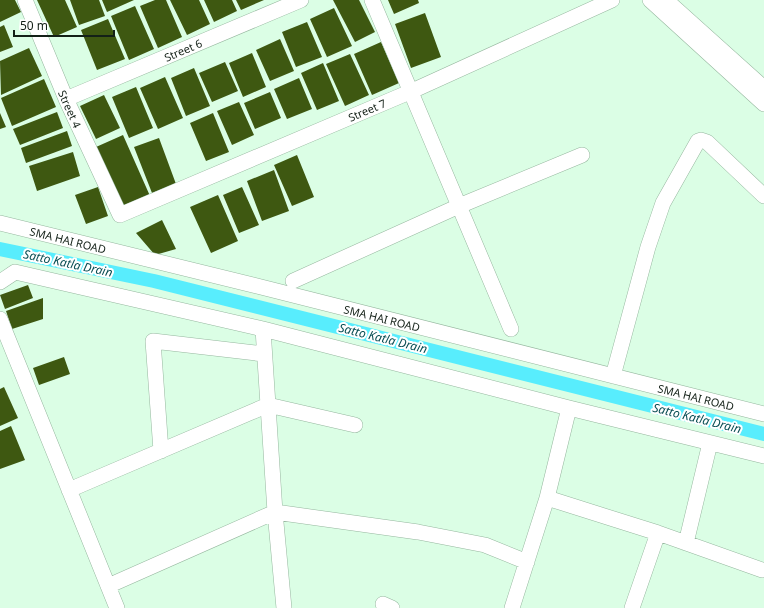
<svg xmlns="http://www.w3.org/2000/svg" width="764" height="608" viewBox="0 0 764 608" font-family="'Noto Sans',sans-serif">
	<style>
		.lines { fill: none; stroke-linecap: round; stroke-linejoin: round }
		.canal { stroke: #58edfd; stroke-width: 14 }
		.building { fill: #3e5811 }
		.minor-casing { stroke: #96b79f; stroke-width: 16 }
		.minor { stroke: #fff; stroke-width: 15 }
		.labels { text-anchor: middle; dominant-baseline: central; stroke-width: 4; stroke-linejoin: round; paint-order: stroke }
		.street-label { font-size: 11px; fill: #132017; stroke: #fff }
		.water-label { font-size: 12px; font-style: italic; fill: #0a4e54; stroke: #fff }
	</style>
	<rect width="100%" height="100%" fill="#dbfee5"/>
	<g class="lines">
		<!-- canal -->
		<path class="canal" d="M0,249L154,281L764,434"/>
	</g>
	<!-- building -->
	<path class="building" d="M0,0H15L21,12L0,22Z
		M37,0H65L77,27L54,37Z
		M70,0H99L105,16L79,25Z
		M102,0H134L107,12Z
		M155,0H166L182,37L158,48L140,6Z
		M170,0H199L210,24L187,35Z
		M204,0H232L237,11L214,22Z
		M236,0H264L241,10Z
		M333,0H359L375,32L355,42Z
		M388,0H418L419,3L394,14Z
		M135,6L154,49L129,60L111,16Z
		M334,8L352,46L327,57L310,19Z
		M425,13L441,57L411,68L395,24Z
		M108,19L125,59L97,70L81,30Z
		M307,22L322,57L296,67L282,32Z
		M4,25L13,47L0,52V27Z
		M280,39L294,71L270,81L256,50Z
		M381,42L399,83L372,95L354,54Z
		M29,48L42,76L1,95L0,61Z
		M252,53L266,87L243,97L229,63Z
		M350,54L369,95L345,106L326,64Z
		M225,62L238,91L212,102L199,73Z
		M323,63L339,101L317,110L301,73Z
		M194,68L210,106L186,116L171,78Z
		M165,77L183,118L158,129L140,88Z
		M299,78L312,109L287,119L274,89Z
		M44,79L56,107L12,126L1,98Z
		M136,87L153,128L129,138L112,97Z
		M270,92L281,118L255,129L244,103Z
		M104,95L120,128L96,139L80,106Z
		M239,102L254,135L232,145L217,111Z
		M57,112L63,128L20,145L13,129Z
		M0,113L6,127L0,129Z
		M213,113L229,152L206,161L190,123Z
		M67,131L72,146L26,163L21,148Z
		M123,135L150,196L123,208L96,147Z
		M159,138L176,184L152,193L134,147Z
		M73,152L80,176L37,191L29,166Z
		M297,155L314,197L292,206L274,165Z
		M274,170L289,211L262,221L247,181Z
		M98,187L108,216L86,224L75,195Z
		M242,187L259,225L239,233L223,195Z
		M218,195L238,241L211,253L190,207Z
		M162,220L176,249L155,255L136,233Z
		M28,285L33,298L5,309L0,295Z
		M43,298V319L12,329L6,311Z
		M64,357L70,374L39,385L33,368Z
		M4,387L18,418L0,426V389Z
		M11,426L25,460L0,469V431Z"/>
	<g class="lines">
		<defs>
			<path id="minor" d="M25,0L66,99L120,215L412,91L612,0
				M372,0L511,329
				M650,0L764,104
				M666,0L764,88
				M66,99L301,0
				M0,223L261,287L764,414
				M293,281L459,206L582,155
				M0,282L15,272L263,329L569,408L764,456
				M0,319L117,608
				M263,329L275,512L284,608
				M613,376L648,247L663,203L698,141L701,140L707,142L764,196
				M161,451L153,341L264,354
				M69,490L268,405L355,425
				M547,498L658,533L762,570
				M686,543L710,443
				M108,586L275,512L418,532L485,545L527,562
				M383,604L392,608
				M512,608L547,498L569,408
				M632,608L658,533"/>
		</defs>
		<!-- minor casing -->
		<use href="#minor" class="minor-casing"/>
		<!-- minor -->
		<use href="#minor" class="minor"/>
	</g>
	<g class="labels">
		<!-- street labels -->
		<g class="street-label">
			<text transform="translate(183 50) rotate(-23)">Street 6</text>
			<text transform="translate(70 109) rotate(66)">Street 4</text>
			<text transform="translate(367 110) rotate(-23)">Street 7</text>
			<text transform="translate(68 240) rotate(14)">SMA HAI ROAD</text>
			<text transform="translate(382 318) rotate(14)">SMA HAI ROAD</text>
			<text transform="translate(696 397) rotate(14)">SMA HAI ROAD</text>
		</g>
		<!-- water labels -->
		<g class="water-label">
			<text transform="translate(68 263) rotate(12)">Satto Katla Drain</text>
			<text transform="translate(383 338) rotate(14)">Satto Katla Drain</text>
			<text transform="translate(697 418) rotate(14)">Satto Katla Drain</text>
		</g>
	</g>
	<!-- scale -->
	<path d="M14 30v6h100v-6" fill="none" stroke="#132017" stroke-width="2"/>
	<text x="20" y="30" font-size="12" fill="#132017" stroke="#ffffff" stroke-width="3" paint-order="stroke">50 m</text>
</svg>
